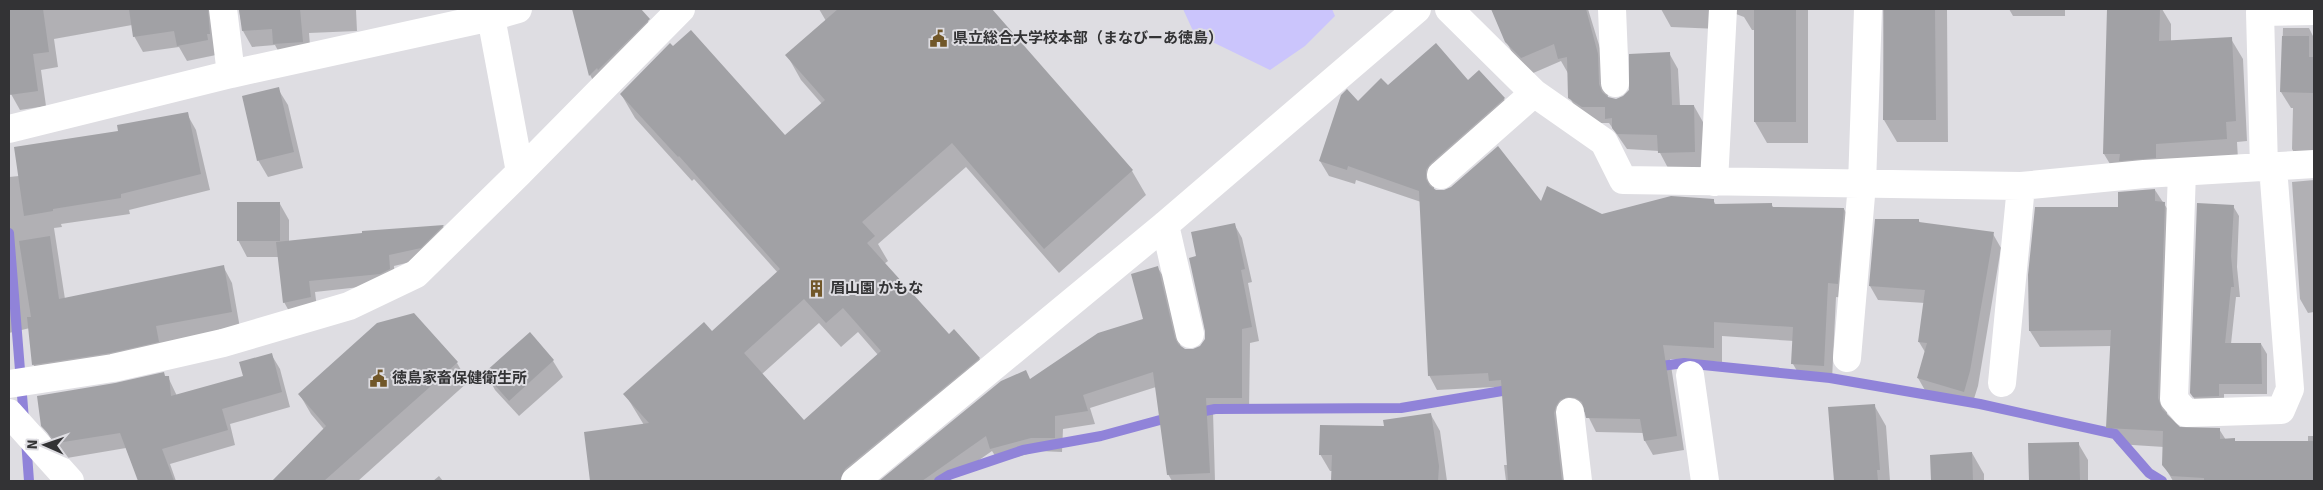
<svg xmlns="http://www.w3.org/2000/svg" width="2323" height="490" viewBox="0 0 2323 490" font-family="Signika,'Noto Sans JP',sans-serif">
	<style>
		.green { fill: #cbc5fc }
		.shadow { fill: #0003; fill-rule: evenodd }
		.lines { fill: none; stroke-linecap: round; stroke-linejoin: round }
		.stream { stroke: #9083d9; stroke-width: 10 }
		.building { fill: #a1a1a5; fill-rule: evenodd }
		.minor { stroke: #fff; stroke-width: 28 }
		.labels { text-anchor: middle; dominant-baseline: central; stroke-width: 4; stroke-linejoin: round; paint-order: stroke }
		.poi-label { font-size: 15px; font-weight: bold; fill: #333335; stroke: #dedde2; text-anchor: start }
	</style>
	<rect width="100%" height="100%" fill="#dedde2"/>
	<!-- green -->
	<path class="green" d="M1183,9H1332L1335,16L1305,46L1270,70L1194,33Z"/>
	<!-- shadow -->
	<path class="shadow" d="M9,9H371L356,10L357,31L309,33L311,58L283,60L275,45L252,47L243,31L239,10L231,9L216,55L187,61L179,47L143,52L134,36L132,25L54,39L58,67L41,70L46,106L20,110L11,94L9,81Z
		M582,9H640L658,36L599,91L590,75L575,13Z
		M819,9H990L1132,171L1146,195L1059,273L966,167L878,244L888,261L884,264L949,336L979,358L993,383L874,481H591L585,433L644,425L625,394L712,333L778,273L694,179L692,181L635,118L621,94L785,137L822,104L801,80L787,55L826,21ZM819,323L841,347L858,332L878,355L804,421L762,374Z
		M1493,9H1588L1607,71L1608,98L1616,100L1624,98L1669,53L1678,69L1680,106H1694L1703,122V168H1668L1659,151L1627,149L1609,123H1592L1579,114L1570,98L1569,75L1561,61L1531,74L1515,58L1506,41Z
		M1661,9H1808V143H1767L1755,122V30H1752L1744,17L1736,14L1719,29L1671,27Z
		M1883,9H1947L1948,142H1897L1884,120Z
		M2009,9H2065V16H2013Z
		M2108,9H2162L2171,24V41L2231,39L2243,59L2247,141L2237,142L2238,159L2116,174L2104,154Z
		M2283,28H2309L2314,38V165L2302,166L2292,149L2293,108H2291L2281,92Z
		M1468,82L1504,99L1512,113L1434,185V190L1541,204L1602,216L1713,200L1716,205L1771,204L1774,208L1844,209L1852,223L1845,298L1836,297L1832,380L1801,378L1793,364L1794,341L1722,336V362L1670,359L1684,450L1653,455L1645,441L1644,433L1596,432L1586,412L1577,410L1567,481H1506L1504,465H1508L1503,395H1499L1494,387L1437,390L1429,375L1421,202L1356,180L1355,184L1329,176L1320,161L1358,103L1388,87Z
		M278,89L288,105L303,168L268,177L258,160Z
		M187,114L196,130L210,190L129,210L130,214L61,224L62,227L54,228L65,299L223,266L232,283L240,328L42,380L33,364L30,328L9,333V177L19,176L120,132Z
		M2314,180V312L2308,313L2300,299L2292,182Z
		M2155,190L2174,219L2167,416L2180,429H2219L2226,440L2236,442H2308V436H2314V481H2173L2163,464L2164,447L2117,444L2107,428L2111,346L2040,347L2030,331L2119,209Z
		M280,204L289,220V242L364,235L363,232L443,226L449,237L427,258L394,266L395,281L387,284L315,292L317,308L290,313L284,302L279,257H247L238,240Z
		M2233,206L2239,216L2237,267L2240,297H2236L2231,344H2261L2267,354V394H2224V406L2197,404L2191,393Z
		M1919,221L1920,223L1993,234L2001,248L1978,386L1972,405L1926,392L1918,378L1925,352L1919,342L1925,303L1878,300L1870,286Z
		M1234,224L1242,238L1252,282L1248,283L1259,341L1250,343L1249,412L1213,411L1215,481H1172L1168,474L1156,387L1090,408L1095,424L1063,429L1062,452L1039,451L999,462L992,451L949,481H881L1002,382L1030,381L1144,320L1158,268L1166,281L1181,348L1193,351L1201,347L1206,339L1197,257Z
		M530,334L553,361L563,377L519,416L495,390L486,373Z
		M271,354L280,369L290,407L230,424L235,445L170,464L176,481H139L126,448L67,458L52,441L43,425L166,377H168L177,396L244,377Z
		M457,363L468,382L358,481H274L327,433L311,414L300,395Z
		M1874,405L1886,426L1890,481H1835L1830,408Z
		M1431,415L1440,431L1447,481H1332L1333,471H1330L1320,454L1386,428Z
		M2078,443L2088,460V481H2030V444Z
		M1972,453L1984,474V481H1932L1931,456Z
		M439,476L443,481H433Z"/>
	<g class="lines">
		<!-- stream -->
		<path class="stream" d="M9,233L24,420
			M1654,367L1684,363L1830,378L1980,404L2115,434L2149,473L2162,481
			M1195,413L1215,409L1401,408L1514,389
			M26,440L29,481
			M939,481L949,475L1023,450L1101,436L1171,417"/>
	</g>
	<!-- building -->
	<path class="building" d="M9,9H43L49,52L33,54L38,91L9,95Z
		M129,9H208L210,34H207L208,40L177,46L174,31L133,37Z
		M239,9H300L303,42L273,44L272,29L242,31Z
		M572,9H641L650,19L598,70L597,68L589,76Z
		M838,9H992L1133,170L1044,249L952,143L862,222L875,236L867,243L949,334L954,329L980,358L845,469L840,481H590L584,432L649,423L623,394L704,322L712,331L780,269L679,156L678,157L620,94L670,43L673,46L691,30L785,135L825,100L785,55ZM804,299L826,323L843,308L881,351L804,420L744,353Z
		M1491,9H1586L1598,54L1599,84L1602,92L1608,97L1616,99L1623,96L1629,90V54L1670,52L1672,105H1694L1695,152L1658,153L1657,135L1617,134L1612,128V118L1605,119V107H1582L1568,98L1567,57L1558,59L1554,44L1521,58L1505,42Z
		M1754,9H1796V122H1754Z
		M1884,9H1935L1936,120H1883Z
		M2107,9H2160L2159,41L2232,37L2236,121L2226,122L2227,139L2156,144V158L2119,161L2120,154H2103Z
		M2282,36H2309V57H2314V93L2280,92Z
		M1436,43L1468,80L1479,70L1505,98L1430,164L1426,170V179L1430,186L1436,190H1444L1451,187L1498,146L1541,201L1547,186L1602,214L1671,196L1714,199V204L1772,203V207L1844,208L1838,284L1828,283L1824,366L1791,364L1793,327L1714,322V348L1663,345L1677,436L1644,441L1640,419L1586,418L1582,402L1576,398L1568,397L1560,400L1556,406L1554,413L1562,481H1508L1501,380L1489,381L1488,373L1428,376L1419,191L1348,166L1347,170L1319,161L1341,95L1347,89L1358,101L1381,78L1388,85Z
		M279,87L294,152L257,161L242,96Z
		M188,112L201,174L121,194V198L53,209V211L24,216L14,147L118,131L117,125Z
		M2155,189V201L2165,202L2158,398L2162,409L2180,427L2220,428V439L2235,438V441H2314V481H2204V478L2171,476L2162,465L2163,431L2106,428L2111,330L2029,331L2028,275L2035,207H2118V192Z
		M237,202H280V241H237Z
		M2197,203L2234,205L2231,256L2234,287H2231L2225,343H2261L2262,384H2219V396L2193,397L2190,393Z
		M1875,219H1919V222L1994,232L1970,371L1964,392L1917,378L1927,343L1918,342L1925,290L1869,286Z
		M1235,223L1245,269L1241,270L1252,327L1242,329V398H1206L1210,473L1167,475L1153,372L1083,395L1088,411L1055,416V438H1031L990,449L986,436L922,481H879L1001,381L1026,370L1030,379L1098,333L1143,319L1131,274L1158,266L1175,338L1178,344L1185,349H1193L1200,346L1205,339V331L1189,258L1196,256L1191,232Z
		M444,225L421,248L389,255L390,269L380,274L309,281L311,297L283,303L276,242L362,233V231Z
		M50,236L59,299L224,265L232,312L156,326L159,342L110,353L32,365L27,317H31L19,241Z
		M414,313L458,362L324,481H272L326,426L298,394L377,323Z
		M530,332L554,360L509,401L484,373Z
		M272,353L282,392L222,409L228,430L162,449L174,481H138L120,433L57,443L41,426L37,396L115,383L164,372L165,376H169L171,396L243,376L239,362Z
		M1875,404L1880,470H1877L1878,481H1834L1828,407Z
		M1431,413L1439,466L1438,481H1331L1332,455H1319L1320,425L1384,426L1383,420Z
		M2079,442L2080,481H2029L2028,443Z
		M1972,452L1973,481H1931L1930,455Z"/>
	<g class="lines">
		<!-- minor -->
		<path class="minor" d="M223,9L231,74
			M1449,9L1534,93L1604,142L1623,180L2021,186L2144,174L2314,164
			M1612,9L1615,83
			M9,129L231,74L491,17L518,9
			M2264,168L2260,12L2314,11
			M520,172L681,9
			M2182,172L2174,399L2186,413L2281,410L2290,389L2273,167
			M1441,175L1534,93
			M1714,182L1723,9
			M1165,225L1190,334
			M1847,358L1862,184L1868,9
			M1690,375L1705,481
			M2002,383L2021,186
			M9,384L113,368L223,343L349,306L416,274L520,172L491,17
			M1570,412L1578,481
			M9,413L70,481
			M855,481L1165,225L1417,9"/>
	</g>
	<!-- icons -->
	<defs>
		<symbol id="civic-bare" viewBox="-9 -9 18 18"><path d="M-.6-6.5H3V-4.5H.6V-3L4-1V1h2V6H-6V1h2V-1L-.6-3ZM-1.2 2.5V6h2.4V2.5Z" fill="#715729" stroke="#dedde2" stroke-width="2.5" paint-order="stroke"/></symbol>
		<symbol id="building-bare" viewBox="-9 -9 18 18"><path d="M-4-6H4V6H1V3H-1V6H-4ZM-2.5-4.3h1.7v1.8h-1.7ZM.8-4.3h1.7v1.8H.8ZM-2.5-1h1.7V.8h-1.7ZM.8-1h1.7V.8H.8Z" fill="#715729" stroke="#dedde2" stroke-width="2.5" paint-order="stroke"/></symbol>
	</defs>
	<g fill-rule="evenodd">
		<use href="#civic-bare" x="926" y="26" width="25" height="25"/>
		<use href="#building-bare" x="804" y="276" width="25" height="25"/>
		<use href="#civic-bare" x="366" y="366" width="25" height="25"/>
	</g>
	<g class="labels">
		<!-- poi labels -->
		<g class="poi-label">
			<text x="953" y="38">県立総合大学校本部（まなびーあ徳島）</text>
			<text x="830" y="288">眉山園 かもな</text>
			<text x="392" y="378">徳島家畜保健衛生所</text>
		</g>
	</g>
	<!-- border -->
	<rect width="2323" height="490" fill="none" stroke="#333335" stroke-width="20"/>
	<!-- north arrow -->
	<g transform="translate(45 445) rotate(272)" stroke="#dedde2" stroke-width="4" paint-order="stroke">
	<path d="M0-4L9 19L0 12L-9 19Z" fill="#333335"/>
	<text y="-8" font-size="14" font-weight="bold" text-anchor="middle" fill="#333335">N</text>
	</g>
</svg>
